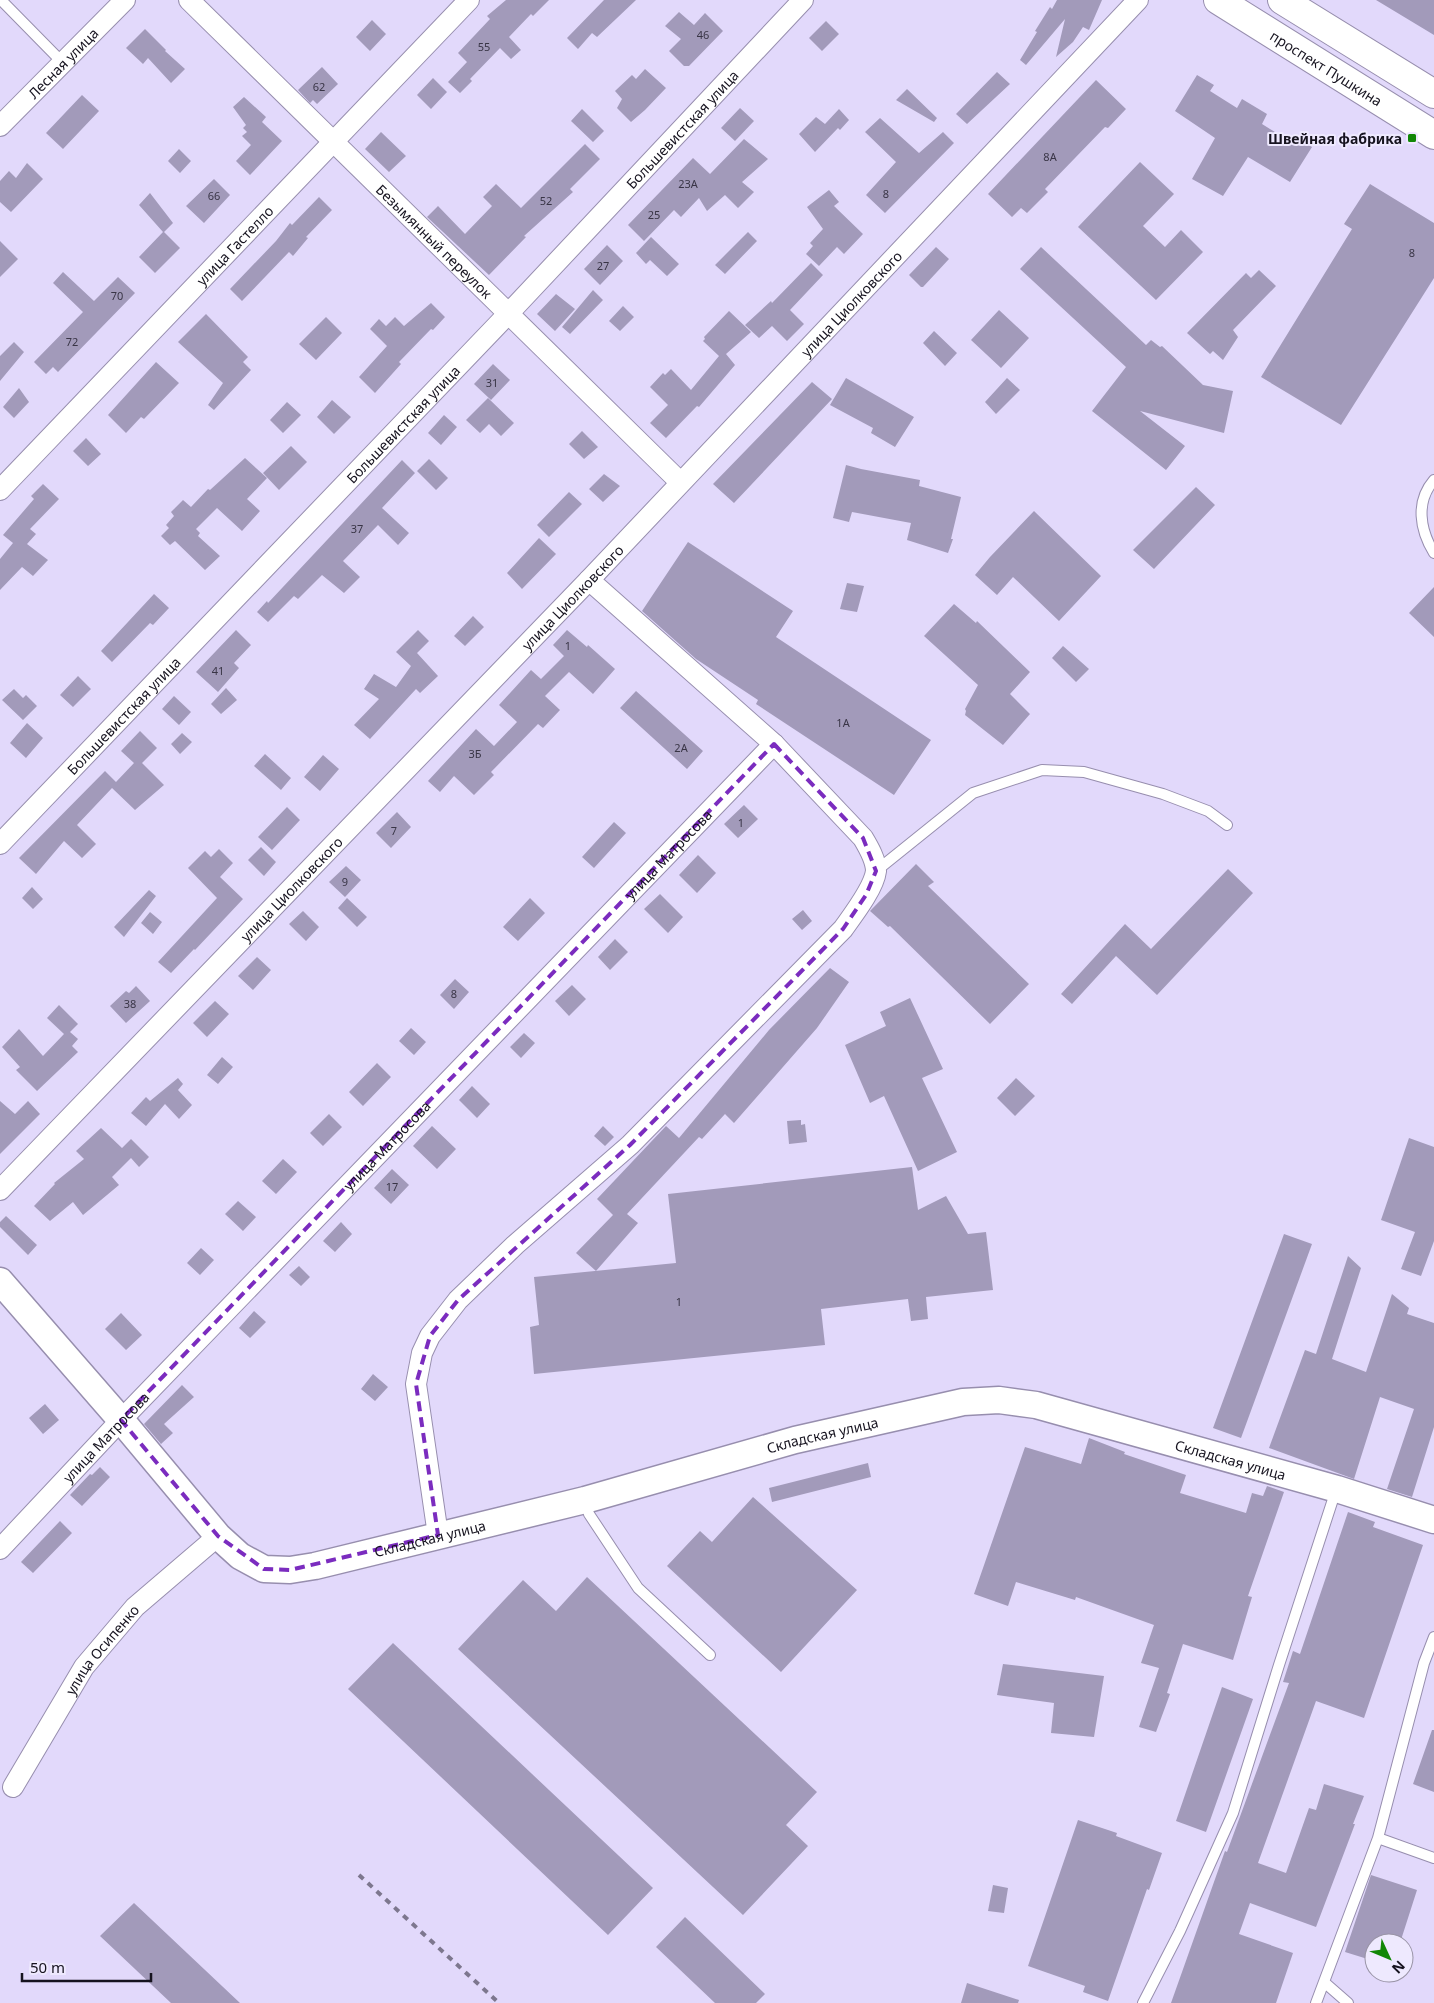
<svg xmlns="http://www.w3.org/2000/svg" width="1434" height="2003" viewBox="0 0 1434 2003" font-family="'Noto Sans',sans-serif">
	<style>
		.building { fill: #a29aba }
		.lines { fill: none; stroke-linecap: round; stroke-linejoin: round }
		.service-casing { stroke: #978eae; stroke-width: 12 }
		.minor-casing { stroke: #978eae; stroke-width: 22 }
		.tertiary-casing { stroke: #978eae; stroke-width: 29 }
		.secondary-casing { stroke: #978eae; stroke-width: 30 }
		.service { stroke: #fff; stroke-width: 10 }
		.minor { stroke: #fff; stroke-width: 20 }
		.tertiary { stroke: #fff; stroke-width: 26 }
		.secondary { stroke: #fff; stroke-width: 28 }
		.rail { stroke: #7d778e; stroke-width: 4; stroke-dasharray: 6 6; stroke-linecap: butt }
		.marked { fill: none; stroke: #7b2cbf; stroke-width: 4; stroke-dasharray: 10 6; stroke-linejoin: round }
		.poi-dot { fill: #118706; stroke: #eee9fe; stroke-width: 2 }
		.labels { text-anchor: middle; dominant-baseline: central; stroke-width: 4; stroke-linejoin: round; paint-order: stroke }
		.number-label { font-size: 11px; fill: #393546 }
		.street-label { font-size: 14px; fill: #16131f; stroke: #eee9fe }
		.poi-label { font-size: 14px; font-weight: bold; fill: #16131f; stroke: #eee9fe; text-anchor: end }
	</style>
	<rect width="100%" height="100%" fill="#e2d9fb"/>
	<!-- building -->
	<path class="building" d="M506,0H549L533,16L531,14L509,37L521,50L511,59L500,48L470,79L472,81L460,93L448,82L467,62L458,53L490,19L487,16Z
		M604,0H636L597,37L592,33L578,49L567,38Z
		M1057,0H1102L1089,30L1083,27L1073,42L1056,57L1065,19L1026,65L1020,60L1037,32L1035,31L1050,7L1052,9Z
		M1376,0H1434V35Z
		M679,12L694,25L705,13L723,31L689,66H684L669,51L681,39L665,26Z
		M372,20L386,34L370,51L356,37Z
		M826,21L839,34L822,51L809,38Z
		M145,29L166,50L165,51L185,69L171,83L148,58L143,64L126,48Z
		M322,67L338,84L317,104L313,100L310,103L298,90Z
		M645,69L666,88L645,110L631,122L617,108L622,99L615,91L632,75L636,79Z
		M997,72L1010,84L967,124L956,114Z
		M1197,75L1214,85L1210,91L1237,108L1242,99L1267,114L1262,124L1293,143L1297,138L1312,147L1290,182L1248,157L1223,196L1192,179L1215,138L1175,111Z
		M433,78L447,92L431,109L417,95Z
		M1096,80L1126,109L1108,128L1105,127L1045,189L1048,192L1027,213L1021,208L1012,217L988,194Z
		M907,89L937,118L934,122L896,100Z
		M82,95L99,111L63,149L46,133Z
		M244,97L266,117L262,122L282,141L250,175L236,161L251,145L242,136L247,132L243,128L246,125L233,107Z
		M740,108L754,121L735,141L721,128Z
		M582,109L604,131L593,142L571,121Z
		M839,109L849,120L840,130L838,128L815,152L799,134L816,117L825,124Z
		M880,118L919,153L943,132L954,143L885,213L866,195L896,162L865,132Z
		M381,132L406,156L389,172L365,149Z
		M744,139L768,159L742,182L754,192L738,208L725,195L707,211L699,198L681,217L674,210L644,241L628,225L693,158L710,174Z
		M585,144L600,159L570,189L573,192L524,236L526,237L489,275L427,217L438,206L465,234L492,206L483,197L496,184L521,208Z
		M179,149L191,161L180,173L168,161Z
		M1140,162L1174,194L1143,226L1165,247L1181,230L1203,252L1156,300L1078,227Z
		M27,163L43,179L11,212L0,202V181L9,171L16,178Z
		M214,179L230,195L204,223L186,206Z
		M1370,184L1434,223V278L1341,425L1261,377L1352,229L1344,224Z
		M829,190L839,202L834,206L863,234L844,254L837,247L819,266L806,254L813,246L810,243L823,229L807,207Z
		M150,193L173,223L164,232L180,248L155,273L139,257L163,232L139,205Z
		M319,197L332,210L306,237L308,238L293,256L289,252L242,301L230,289L276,241L290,223L292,225Z
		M748,232L757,241L725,274L715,265Z
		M651,237L679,264L667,276L650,260L646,264L636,253Z
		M0,241L18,259L0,277Z
		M607,245L623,261L600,285L584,269Z
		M936,247L949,259L923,287H921L909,275Z
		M1041,247L1146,345L1151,340L1160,347L1162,346L1203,385L1233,391L1224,433L1140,411L1185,446L1166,470L1092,411L1126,367L1020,269Z
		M811,263L823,275L790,310L804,324L787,341L772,326L759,338L745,325L771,301L772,303Z
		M1259,270L1276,286L1233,330L1238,337L1223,360L1213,351L1210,354L1187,333L1246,273L1251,278Z
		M63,272L94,301L118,277L135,293L58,372L53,367L46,374L34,362L83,312L53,283Z
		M593,290L603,300L570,334L562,327Z
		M556,294L575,309L555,331L537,314Z
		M431,303L445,317L433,330L431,329L399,362L401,364L375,393L359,377L387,346L370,329L379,319L386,326L395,317L404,326Z
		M623,306L634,317L620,331L609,321Z
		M999,310L1029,338L1001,368L971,340Z
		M729,311L751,332L726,354L735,365L699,407L697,406L666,438L650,423L668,405L650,387L663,373L665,375L671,369L691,390L719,356L703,341L705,339L704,337Z
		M206,314L248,357L243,362L251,370L214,410L208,405L223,383L178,342Z
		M326,317L342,333L316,360L299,344Z
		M934,331L957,353L945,366L923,343Z
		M14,342L24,352L0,381V356Z
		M156,362L179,383L144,419L141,417L126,433L108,415Z
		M493,364L510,380L491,400L474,384Z
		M846,378L914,417L895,447L871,433L873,428L830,405Z
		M1007,378L1020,390L996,414L985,402Z
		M812,382L832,399L734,503L713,484Z
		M19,388L29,402L14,418L3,407Z
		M488,398L514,423L501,436L489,424L480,433L466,420Z
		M332,400L351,417L334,434L317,417Z
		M287,402L301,415L283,433L270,420Z
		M444,415L457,427L441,445L428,433Z
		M582,431L598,447L584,459L569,444Z
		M86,438L101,454L88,466L73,451Z
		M291,446L307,462L279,490L263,473Z
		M245,458L267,478L247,499L260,511L242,531L217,508L196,529L200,533L198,536L220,556L205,570L175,541L170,545L161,536L169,528L166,525L174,516L171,512L183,500L191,507L208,489L210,490Z
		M429,459L448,478L436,490L417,471Z
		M402,460L415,473L382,508L409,533L398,545L378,525L343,561L360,577L344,593L322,575L298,599L294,596L268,622L257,612L267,601L268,603Z
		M846,465L861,469L920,480L919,486L961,497L951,539H953L948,553L907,540L911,523L852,512L849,522L833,518Z
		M604,474L620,486L603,502L589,489Z
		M43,484L59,499L30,529L36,534L27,544L48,560L33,576L22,567L0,590V559L13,543L3,535L34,499L31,496Z
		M1196,487L1215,505L1154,569L1133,550Z
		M569,492L582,504L549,537L537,525Z
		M1034,511L1101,576L1059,621L1013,577L997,595L975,575L990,557Z
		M539,538L556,554L522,589L507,573Z
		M688,542L793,611L776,637L931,740L894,795L756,704L758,700L696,659L642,611Z
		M847,583L864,586L857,612L840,609Z
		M1434,587V637L1409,613Z
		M154,594L169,608L153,625L150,623L112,662L101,651Z
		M954,604L976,623L977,621L1030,672L1010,694L1030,714L1003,745L965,715L966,711L965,709L978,685L924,636Z
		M473,616L484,627L465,646L454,636Z
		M236,630L251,645L234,663L239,668L218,692L196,672Z
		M418,630L429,641L417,653L438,676L420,693L416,689L370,739L354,725L379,699L364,689L374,674L396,687L411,666L396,652Z
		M567,630L587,647L588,645L615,669L593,694L569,672L545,696L560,710L543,728L538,724L491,772L494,775L474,795L454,776L440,792L428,781L476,729L494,746L517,722L499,705L531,670L541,679L564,656L553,645Z
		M1063,646L1089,669L1076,682L1052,658Z
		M78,676L91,689L73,707L60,695Z
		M226,688L237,700L221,714L211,704Z
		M14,689L23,698L26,695L37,706L23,720L2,700Z
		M636,691L703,751L687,769L620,708Z
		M174,696L191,712L179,725L162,709Z
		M27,723L43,738L26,758L10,743Z
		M140,731L157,748L142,763L164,785L135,810L112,788L77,825L96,844L82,858L64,841L36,874L19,858L105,771L116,782L134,763L121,751Z
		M182,733L192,742L180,754L171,744Z
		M265,754L291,778L281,790L254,766Z
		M323,755L339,769L320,791L304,777Z
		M744,805L758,819L738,838L724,824Z
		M287,807L300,820L272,850L258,837Z
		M397,812L411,827L391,848L376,833Z
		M614,822L626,833L594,868L582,857Z
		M261,847L276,862L264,876L248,860Z
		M219,849L233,863L220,877L243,899L195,950L194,949L171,973L158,962L217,898L188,868L205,851L211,857Z
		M698,855L716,873L697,893L679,875Z
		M916,864L934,882L928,886L1029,984L990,1024L890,926L888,927L870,911Z
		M346,866L361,880L345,897L329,882Z
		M1228,869L1253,893L1157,995L1116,956L1072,1004L1061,994L1125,924L1151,949Z
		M32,887L43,899L33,909L22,898Z
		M149,890L156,896L124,937L114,927Z
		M660,894L683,917L668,933L644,909Z
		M347,898L367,917L357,927L338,908Z
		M530,898L545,913L518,941L503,927Z
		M803,910L812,921L802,930L792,919Z
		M303,911L319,927L306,941L289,924Z
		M150,912L162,922L153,934L141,923Z
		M615,939L628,952L610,970L598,957Z
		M257,957L271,970L253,990L238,976Z
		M830,968L849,982L817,1028L734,1123L725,1114L702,1139L699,1137L627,1214L638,1223L596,1271L576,1253L613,1215L597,1199L666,1126L679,1138L769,1030Z
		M455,979L469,992L454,1009L440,995Z
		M572,985L586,999L569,1016L555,1001Z
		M136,986L150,1001L126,1023L110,1006L126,991L129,993Z
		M910,998L943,1069L922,1078L957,1152L918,1171L884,1096L870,1103L845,1045L886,1026L880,1012Z
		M215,1001L229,1014L207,1037L193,1023Z
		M59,1005L78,1024L70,1032L78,1039L72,1046L78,1052L37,1091L16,1070L20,1067L2,1047L19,1029L43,1056L64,1034L47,1018Z
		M411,1028L426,1042L414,1055L399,1041Z
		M524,1033L535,1043L521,1058L510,1047Z
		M222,1057L233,1067L218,1084L207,1075Z
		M377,1063L391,1077L363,1106L349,1092Z
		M178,1078L183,1084L178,1090L192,1105L179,1119L165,1104L146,1126L131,1113L146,1097L150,1101Z
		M1016,1078L1035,1096L1015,1116L997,1098Z
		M472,1086L490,1104L477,1118L459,1100Z
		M0,1101L15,1114L28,1101L40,1114L0,1154Z
		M329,1114L342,1127L323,1146L310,1133Z
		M801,1120V1125L805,1124L807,1142L789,1144L787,1121Z
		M432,1126L456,1149L437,1169L413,1146Z
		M603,1126L614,1137L605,1146L594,1136Z
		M101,1128L122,1148L131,1139L149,1157L139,1167L131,1158L112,1177L119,1185L83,1215L73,1202L50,1221L34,1206L55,1184L54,1183L84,1159L76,1151Z
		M1409,1138L1434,1147V1241L1421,1276L1401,1269L1415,1232L1381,1220Z
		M283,1159L297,1172L276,1194L262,1181Z
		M912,1167L918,1210L946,1196L968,1234L986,1232L993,1290L926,1297L928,1319L911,1321L908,1299L821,1309L825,1345L534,1374L530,1327L539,1325L534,1277L676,1263L668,1194Z
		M392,1169L409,1185L391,1204L374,1188Z
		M238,1201L256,1217L243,1231L225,1214Z
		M6,1216L37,1245L28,1255L0,1227V1222Z
		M341,1222L352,1234L335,1252L323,1241Z
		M1284,1234L1312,1244L1241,1438L1213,1428Z
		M201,1248L214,1260L200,1275L187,1263Z
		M1348,1256L1361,1268L1332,1359L1366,1372L1392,1294L1409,1308L1407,1314L1434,1323V1427L1412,1497L1387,1489L1414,1409L1380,1397L1354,1479L1269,1448L1305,1350L1316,1354Z
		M299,1266L310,1277L301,1286L289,1275Z
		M254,1311L266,1322L250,1338L239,1328Z
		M121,1313L142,1335L126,1350L105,1329Z
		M373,1374L388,1387L375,1401L361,1389Z
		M182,1385L194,1397L164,1424L173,1433L161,1444L144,1424Z
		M45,1404L59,1420L43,1434L29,1418Z
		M1089,1438L1125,1452L1124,1454L1186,1475L1180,1493L1246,1513L1252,1493L1263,1496L1267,1486L1284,1492L1248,1596L1252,1597L1233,1660L1183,1644L1167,1693L1170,1694L1156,1732L1139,1727L1159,1668L1141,1663L1154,1625L1076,1597L1075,1600L1016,1582L1008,1606L974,1594L1025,1447L1081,1464Z
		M868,1463L871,1477L772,1502L769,1488Z
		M100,1467L110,1477L82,1506L70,1495L90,1474L92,1475Z
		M753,1497L857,1590L781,1672L667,1566L700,1531L712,1542Z
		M1348,1512L1375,1522L1373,1527L1423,1545L1364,1718L1316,1701L1258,1863L1286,1873L1309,1808L1316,1810L1324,1784L1364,1796L1353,1824H1355L1316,1927L1250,1903L1239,1934L1293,1953L1276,2003H1171L1225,1851L1227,1852L1289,1683L1283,1682L1293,1651L1300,1654Z
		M60,1521L72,1533L33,1573L21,1562Z
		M587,1577L817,1792L786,1825L808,1846L743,1915L458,1649L523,1580L556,1611Z
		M393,1643L653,1888L608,1935L348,1689Z
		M1003,1664L1104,1676L1094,1737L1051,1733L1054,1703L997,1695Z
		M1222,1687L1253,1699L1206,1832L1176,1821Z
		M1432,1730H1434V1792L1413,1784Z
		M1078,1820L1117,1833L1116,1836L1162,1853L1149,1890L1147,1889L1108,2001L1083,1992L1085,1986L1028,1966Z
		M1371,1875L1417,1890L1400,1943H1374V1961L1345,1952Z
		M993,1885L1008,1888L1004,1913L988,1911Z
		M134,1903L240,2003H171L100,1936Z
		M685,1917L765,1994L756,2003H715L656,1947Z
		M967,1983L1019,2000L1018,2003H961Z"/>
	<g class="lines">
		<defs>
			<path id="service" d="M1,0L63,63
				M1434,480C1415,502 1420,530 1434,553
				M876,871L973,793L1042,770L1084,772L1163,794L1208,811L1227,825
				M585,1501L589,1514L638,1588L710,1655
				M1378,1838L1434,1858
				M1324,1982L1348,2003
				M1143,2003L1180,1931L1233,1813L1279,1665L1336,1490
				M1316,2003L1378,1838L1424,1663L1434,1637"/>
			<g id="minor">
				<path id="s1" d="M189,0L680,482"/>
				<path id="s2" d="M0,126L125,0"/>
				<path id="s3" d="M0,490L469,0"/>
				<path id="s4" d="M0,844L508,314L803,0"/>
				<path id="s5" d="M0,1190L589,580L1138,0"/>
				<path d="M438,1535L416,1384L422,1353L430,1336L458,1300L515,1245L630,1145L843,929C853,915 874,888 876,871C876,860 869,848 863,838L774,744L589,580"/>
				<path id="s6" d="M0,1549L121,1420L774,744"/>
				<path id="s7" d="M13,1787L84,1667L135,1607L218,1536"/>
			</g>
			<g id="tertiary">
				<path id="s8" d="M0,1281L121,1420L218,1536L240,1556L264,1569L290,1570L315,1566L585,1500L795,1440L963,1402L999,1400L1036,1405L1337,1489L1434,1520"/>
			</g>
			<g id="secondary">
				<path id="s9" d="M1218,0L1434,135"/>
				<path d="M1282,0L1434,94"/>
			</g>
		</defs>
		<!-- service casing -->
		<use href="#service" class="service-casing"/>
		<!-- minor casing -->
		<use href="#minor" class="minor-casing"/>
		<!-- tertiary casing -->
		<use href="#tertiary" class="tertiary-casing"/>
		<!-- secondary casing -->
		<use href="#secondary" class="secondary-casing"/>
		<!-- service -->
		<use href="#service" class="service"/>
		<!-- minor -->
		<use href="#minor" class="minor"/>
		<!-- tertiary -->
		<use href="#tertiary" class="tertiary"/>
		<!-- secondary -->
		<use href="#secondary" class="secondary"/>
		<!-- rail -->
		<path class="rail" d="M359,1875L499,2003"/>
	</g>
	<!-- marked area -->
	<path class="marked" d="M774,744L863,838L876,871L866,895L843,929L630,1145L458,1300L430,1336L416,1384L438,1535L290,1570L264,1569L218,1536L121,1420Z"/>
	<!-- markers -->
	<rect class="poi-dot" x="1407" y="133" width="10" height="10" rx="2.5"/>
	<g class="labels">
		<!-- number labels -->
		<g class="number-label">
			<text x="703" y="34">46</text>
			<text x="484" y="46">55</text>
			<text x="319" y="86">62</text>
			<text x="1050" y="156">8А</text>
			<text x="688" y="183">23А</text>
			<text x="886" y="193">8</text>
			<text x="214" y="195">66</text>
			<text x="546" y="200">52</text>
			<text x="654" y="214">25</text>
			<text x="1412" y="252">8</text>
			<text x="603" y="265">27</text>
			<text x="117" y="295">70</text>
			<text x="72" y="341">72</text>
			<text x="492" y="382">31</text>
			<text x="357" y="528">37</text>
			<text x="568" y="645">1</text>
			<text x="218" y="670">41</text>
			<text x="843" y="722">1А</text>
			<text x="681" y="747">2А</text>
			<text x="475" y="753">3Б</text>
			<text x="741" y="822">1</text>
			<text x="394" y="830">7</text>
			<text x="345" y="881">9</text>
			<text x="454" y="993">8</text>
			<text x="130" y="1003">38</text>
			<text x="392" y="1186">17</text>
			<text x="679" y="1301">1</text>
		</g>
		<!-- street labels -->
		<g class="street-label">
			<text stroke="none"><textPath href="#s2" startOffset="89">Лесная улица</textPath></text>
			<text stroke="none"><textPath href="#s9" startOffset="128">проспект Пушкина</textPath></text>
			<text stroke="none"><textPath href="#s4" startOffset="988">Большевистская улица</textPath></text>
			<text stroke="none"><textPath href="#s1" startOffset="344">Безымянный переулок</textPath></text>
			<text stroke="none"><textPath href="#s3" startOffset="339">улица Гастелло</textPath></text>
			<text stroke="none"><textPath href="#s5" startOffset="1229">улица Циолковского</textPath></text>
			<text stroke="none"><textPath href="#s4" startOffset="582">Большевистская улица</textPath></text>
			<text stroke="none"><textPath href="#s5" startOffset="824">улица Циолковского</textPath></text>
			<text stroke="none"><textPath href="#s4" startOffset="178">Большевистская улица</textPath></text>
			<text stroke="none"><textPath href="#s6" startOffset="964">улица Матросова</textPath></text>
			<text stroke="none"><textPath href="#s5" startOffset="419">улица Циолковского</textPath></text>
			<text stroke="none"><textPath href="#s6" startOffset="559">улица Матросова</textPath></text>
			<text stroke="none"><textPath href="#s8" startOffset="968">Складская улица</textPath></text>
			<text stroke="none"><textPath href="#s6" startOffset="154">улица Матросова</textPath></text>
			<text stroke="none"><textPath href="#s8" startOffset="1388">Складская улица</textPath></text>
			<text stroke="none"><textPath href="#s8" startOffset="562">Складская улица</textPath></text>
			<text stroke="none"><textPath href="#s7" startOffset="164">улица Осипенко</textPath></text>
		</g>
		<!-- poi labels -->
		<g class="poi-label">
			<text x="1402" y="138">Швейная фабрика</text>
		</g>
	</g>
	<!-- north arrow -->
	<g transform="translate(1389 1958) rotate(134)"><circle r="24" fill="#eee9fe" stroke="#9893a5"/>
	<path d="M0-4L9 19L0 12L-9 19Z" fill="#118706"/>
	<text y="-8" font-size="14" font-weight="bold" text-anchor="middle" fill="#16131f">N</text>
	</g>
	<!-- scale -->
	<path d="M22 1973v8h129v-8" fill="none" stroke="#16131f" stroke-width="2.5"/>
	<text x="30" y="1973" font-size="15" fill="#16131f" stroke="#eee9fe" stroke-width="4" paint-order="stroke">50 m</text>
</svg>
